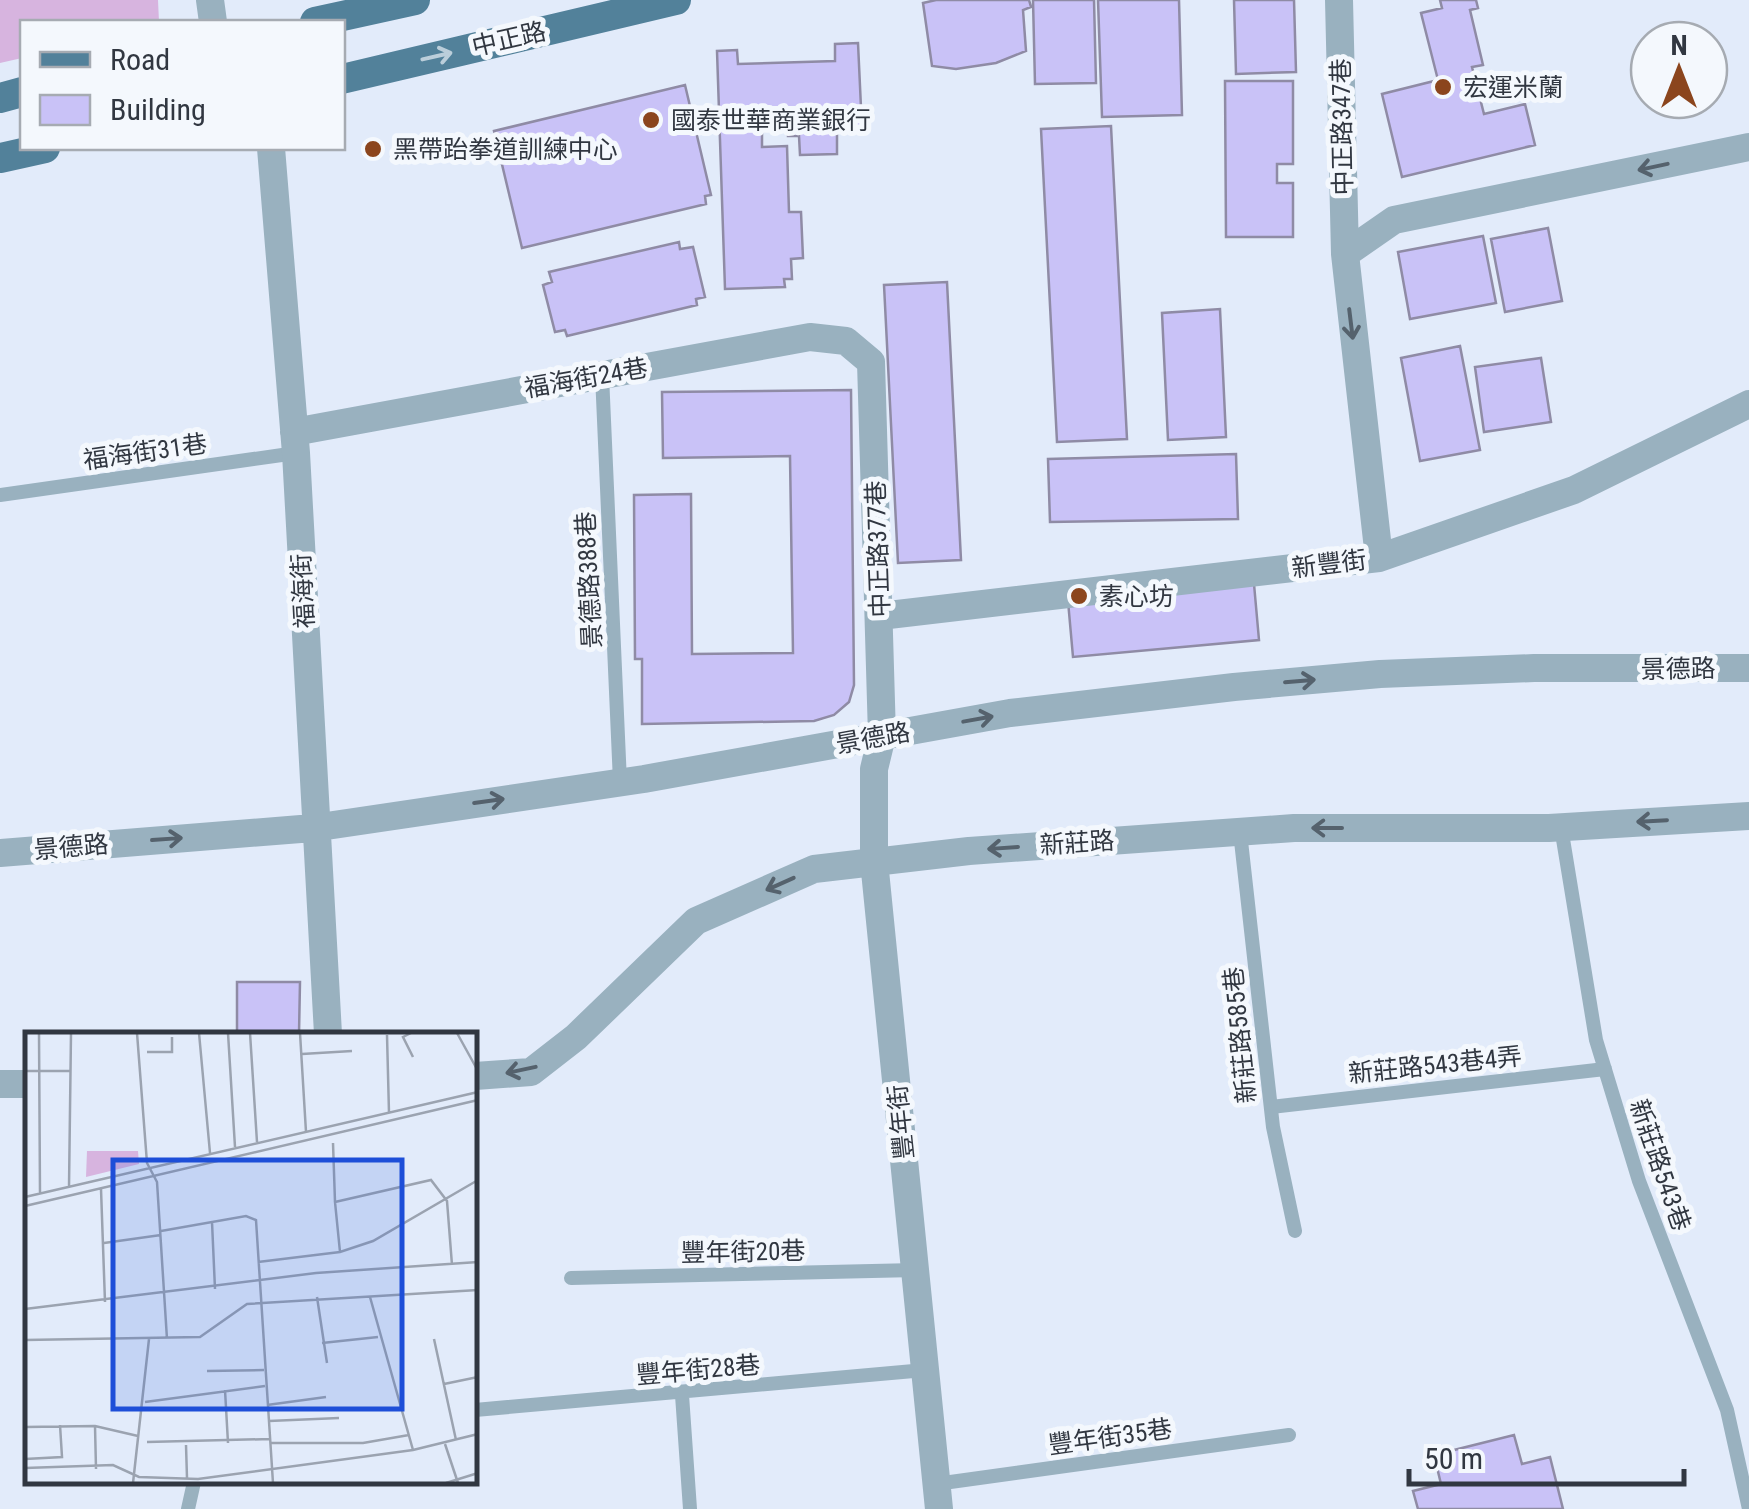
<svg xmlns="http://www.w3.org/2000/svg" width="1749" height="1509" viewBox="0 0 1749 1509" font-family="'Roboto Condensed','Noto Sans TC',sans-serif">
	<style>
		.green { fill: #d7b4df }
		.building { fill: #c9c2f7; stroke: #8f8ba5; stroke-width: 2.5 }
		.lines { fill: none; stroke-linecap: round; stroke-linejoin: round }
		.lane { stroke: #99b1bf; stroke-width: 14 }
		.street { stroke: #99b1bf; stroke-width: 28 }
		.primary { stroke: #52819a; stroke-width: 30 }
		.oneway { stroke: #bbceda }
		.oneway2 { stroke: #55626d }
		.poi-dot { fill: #8b451d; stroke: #f4f8fd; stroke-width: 4 }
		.labels { text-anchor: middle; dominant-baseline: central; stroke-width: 10; stroke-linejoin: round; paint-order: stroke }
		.street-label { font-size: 25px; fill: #313741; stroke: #f4f8fd }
		.poi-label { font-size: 25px; fill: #313741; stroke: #f4f8fd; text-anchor: start }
		.inset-road { fill: none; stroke: #9ba3b0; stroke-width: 2.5 }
		.view { fill: #1d4ed8; fill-opacity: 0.15; stroke: #1d4ed8; stroke-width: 5 }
		.inset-edge { fill: none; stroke: #313741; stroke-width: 5 }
	</style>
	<rect width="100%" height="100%" fill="#e2ebfa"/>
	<!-- green -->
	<path class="green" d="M0,0H158L159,22H22V58L0,63Z"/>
	<!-- building -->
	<path class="building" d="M936,0H1029L1031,7L1023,10L1026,51L996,63L956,69L932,66L923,3Z
		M1033,0H1094L1096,83L1035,84Z
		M1098,0H1179L1182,115L1102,117Z
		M1234,0H1294L1296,72L1236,74Z
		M1440,0H1476L1478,8L1470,10L1483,65L1472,67L1484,114L1525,104L1535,145L1402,177L1382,94L1438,80L1421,13L1442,8Z
		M858,43L862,129L837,130V154L800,155L799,136H788V130L762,131V147L787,146L789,212H801L803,258L791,259L792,279H784L785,287L725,289L717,51L737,50L738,64L835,61V44Z
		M1225,81H1293V164H1277V183H1293V237H1226Z
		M685,85L711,195L705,196L706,204L522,248L494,131Z
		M1111,126L1127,439L1057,442L1041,129Z
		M1548,228L1562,301L1505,312L1491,239Z
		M1483,236L1496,303L1410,319L1398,252Z
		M679,242L680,249L693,247L705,297L696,299L697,305L567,336L565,330L555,332L543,285L552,282L549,272Z
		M947,282L961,560L898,563L884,285Z
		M1220,309L1226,437L1168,440L1162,313Z
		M1460,346L1480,450L1420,461L1401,358Z
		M1541,358L1551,422L1484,432L1475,367Z
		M851,390L854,685L849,702L834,715L814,721L642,724V659H635L634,495L691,494L692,654L793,653L790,456L663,458L662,392Z
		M1236,454L1238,519L1050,522L1048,459Z
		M1254,584L1259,640L1073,657L1068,601Z
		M237,982H300L299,1034H237Z
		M1514,1435L1522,1464L1550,1457L1563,1509H1418L1413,1491L1441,1484L1434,1455Z"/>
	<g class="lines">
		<!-- lane -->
		<path class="lane" d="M602,375L620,782
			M0,495L296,453
			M1561,827L1596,1040L1639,1181L1727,1410L1749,1509
			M1240,832L1273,1127L1295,1231
			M1271,1107L1605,1069
			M571,1278L916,1270
			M682,1395L690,1509
			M475,1410L925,1370
			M936,1484L1289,1435
			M188,1509L194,1482"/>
		<!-- street -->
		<path class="street" d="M210,0L213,22
			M1339,0L1345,254
			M271,148L296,453L328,1034
			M294,432L810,337L846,341L871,362L882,736L874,769V861L939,1509
			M1379,558L1345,254L1394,220L1749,147
			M880,616L1379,558L1574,490L1749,404
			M0,853L313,828L644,779L1010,713L1234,687L1380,674L1534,668H1749
			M475,1076L531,1072L576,1037L696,921L814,869L969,851L1294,828H1549L1749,816
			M0,1084H28"/>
		<!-- primary -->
		<path class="primary" d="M315,22L415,0
			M342,79L676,0
			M0,98L22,92
			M0,158L45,148"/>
	</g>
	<!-- one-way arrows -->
	<defs><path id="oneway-shaft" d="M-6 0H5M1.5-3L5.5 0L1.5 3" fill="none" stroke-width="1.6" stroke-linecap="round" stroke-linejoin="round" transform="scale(2.5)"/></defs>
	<use class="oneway" href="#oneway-shaft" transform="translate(437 56) rotate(-13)"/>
	<g class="oneway2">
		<use href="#oneway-shaft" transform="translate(1653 167) rotate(168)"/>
		<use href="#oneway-shaft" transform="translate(1351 324) rotate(83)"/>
		<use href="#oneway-shaft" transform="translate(1300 681) rotate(-5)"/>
		<use href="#oneway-shaft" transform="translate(978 719) rotate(-10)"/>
		<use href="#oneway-shaft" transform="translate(489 801) rotate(-8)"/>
		<use href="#oneway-shaft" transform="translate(1652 821) rotate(177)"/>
		<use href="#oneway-shaft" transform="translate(1327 828) rotate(180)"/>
		<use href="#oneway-shaft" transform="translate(167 839) rotate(-4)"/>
		<use href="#oneway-shaft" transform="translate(1003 848) rotate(176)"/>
		<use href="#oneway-shaft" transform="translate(780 884) rotate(156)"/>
		<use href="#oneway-shaft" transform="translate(521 1070) rotate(168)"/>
	</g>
	<!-- markers -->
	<g class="poi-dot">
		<circle cx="1443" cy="87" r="10"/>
		<circle cx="651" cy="120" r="10"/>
		<circle cx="373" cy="149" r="10"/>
		<circle cx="1079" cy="596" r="10"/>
	</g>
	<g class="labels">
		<!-- street labels -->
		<g class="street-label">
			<text transform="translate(509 39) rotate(-13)">中正路</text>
			<text transform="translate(1342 127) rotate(-91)">中正路347巷</text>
			<text transform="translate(586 378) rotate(-10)">福海街24巷</text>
			<text transform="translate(145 452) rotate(-8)">福海街31巷</text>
			<text transform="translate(878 549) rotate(-92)">中正路377巷</text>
			<text transform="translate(1329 564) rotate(-7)">新豐街</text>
			<text transform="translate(589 580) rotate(-93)">景德路388巷</text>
			<text transform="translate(303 591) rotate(-93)">福海街</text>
			<text transform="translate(1678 669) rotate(-1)">景德路</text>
			<text transform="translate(873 738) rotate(-10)">景德路</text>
			<text transform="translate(1077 843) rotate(-4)">新莊路</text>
			<text transform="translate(71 847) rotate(-5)">景德路</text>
			<text transform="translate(1240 1035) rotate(-96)">新莊路585巷</text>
			<text transform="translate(1435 1065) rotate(-6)">新莊路543巷4弄</text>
			<text transform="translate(901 1122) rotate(-96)">豐年街</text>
			<text transform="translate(1660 1165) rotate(71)">新莊路543巷</text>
			<text transform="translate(743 1252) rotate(-1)">豐年街20巷</text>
			<text transform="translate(698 1370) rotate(-5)">豐年街28巷</text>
			<text transform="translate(1110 1437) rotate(-8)">豐年街35巷</text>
		</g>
		<!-- poi labels -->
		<g class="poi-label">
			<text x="1463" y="87">宏運米蘭</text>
			<text x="671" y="120">國泰世華商業銀行</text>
			<text x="393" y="149">黑帶跆拳道訓練中心</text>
			<text x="1099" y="596">素心坊</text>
		</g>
	</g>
	<!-- overview -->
	<g transform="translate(25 1032)">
		<rect width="452" height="452" fill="#e2ebfa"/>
		<path d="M62,119H113L114,132L61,145Z" fill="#d7b4df"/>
		<path class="inset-road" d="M14,1L15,162M112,1L122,131L132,150L142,307M174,1L185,121M203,1L210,115M225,1L232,110M275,1L281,100M386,1L378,5L388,25M432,1L453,39M362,3L364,81M122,20H147V5M277,22L327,19M0,39H46M308,111L310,170M44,155L46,1M76,157L80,270M0,165L453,60M0,174L453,68M187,190L190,257M136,199L221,184L231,188L248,451M79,211L136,203M315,220L310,170L406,148L422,169L427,233M233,230L315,220L348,209L453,148M292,265L302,331M345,265L388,418M0,277L291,241L453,230M409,307L431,408M0,308L175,305L222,272L453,258M297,311L353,305M182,339L239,338M419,352L453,345M200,358L203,411M120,370L240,354M242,373L301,365M244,389L314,386M70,394L71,437M0,395L70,394L113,404M122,410L245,407M246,411H338L384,403M420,412L433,451M161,413L162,446M0,427L37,425L35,393M0,436L88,433L114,445L173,447L388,418L453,402M108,451L124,307M421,451L453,441"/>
		<path class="view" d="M88,128H377V377H88Z"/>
		<rect width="452" height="452" class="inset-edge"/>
	</g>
	<!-- legend -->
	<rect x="20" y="20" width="325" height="130" fill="#f4f8fd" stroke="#a6abb2" stroke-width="2.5"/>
	<rect x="40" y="52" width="50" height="15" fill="#52819a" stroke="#a6abb2" stroke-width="2.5"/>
	<text x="110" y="70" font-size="30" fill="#313741">Road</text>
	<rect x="40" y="95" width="50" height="30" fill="#c9c2f7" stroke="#a6abb2" stroke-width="2.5"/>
	<text x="110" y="120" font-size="30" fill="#313741">Building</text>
	<!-- north arrow -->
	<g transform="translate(1679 70)"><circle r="48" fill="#f4f8fd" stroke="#a6abb2" stroke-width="2.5"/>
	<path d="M0-8L18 38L0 25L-18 38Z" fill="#8b451d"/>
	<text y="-15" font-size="28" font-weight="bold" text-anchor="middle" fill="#313741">N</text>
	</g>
	<!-- scale -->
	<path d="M1409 1469v15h275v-15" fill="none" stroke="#313741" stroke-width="5"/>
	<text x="1424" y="1469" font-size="30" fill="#313741" stroke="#f4f8fd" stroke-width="8" paint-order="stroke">50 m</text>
</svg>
